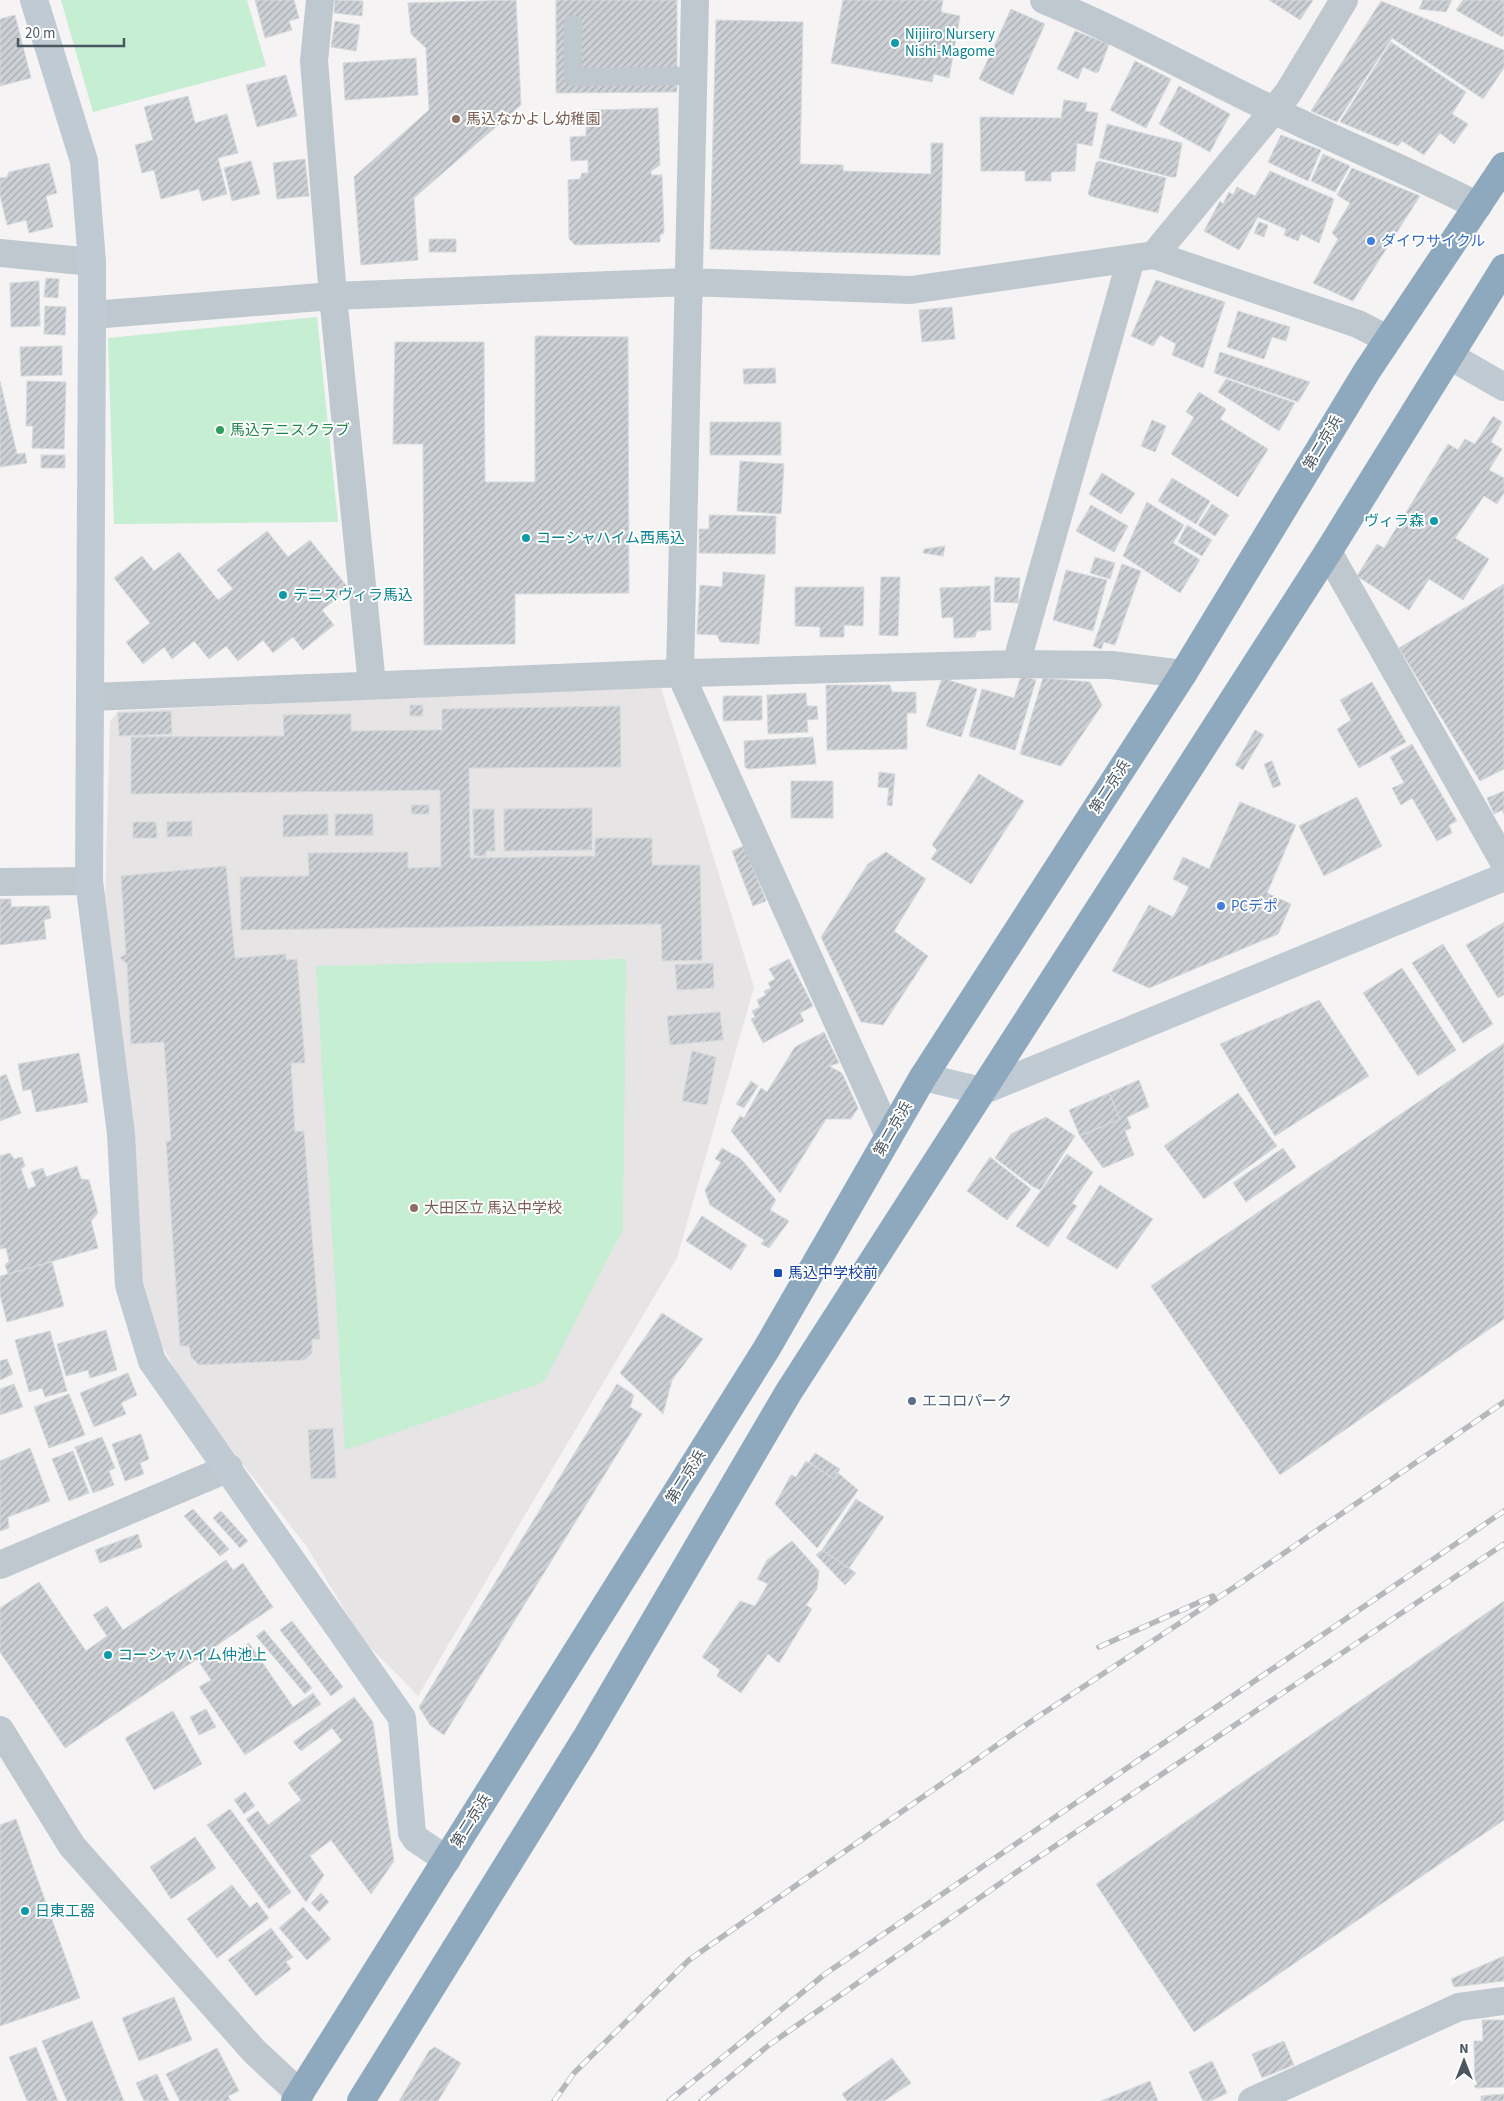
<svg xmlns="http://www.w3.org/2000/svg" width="1504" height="2101" viewBox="0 0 1504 2101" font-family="'Source Sans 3','Noto Sans JP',sans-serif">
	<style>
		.education { fill: #e6e4e4 }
		.garden { fill: #c6eed3 }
		.building { fill: url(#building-hatch); stroke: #d7dadd }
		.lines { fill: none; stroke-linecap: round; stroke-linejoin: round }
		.lane { stroke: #bfc8ce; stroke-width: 18 }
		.street { stroke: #bfc8ce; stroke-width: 28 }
		.secondary { stroke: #c0cad3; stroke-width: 28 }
		.highway { stroke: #8ea9be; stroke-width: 28 }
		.rail-casing { stroke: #b5b9bc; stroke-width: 5.5 }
		.rail { stroke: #fff; stroke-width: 4; stroke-dasharray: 11; stroke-linecap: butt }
		.culture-dot { fill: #0f9aa8; stroke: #fff; stroke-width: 2 }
		.education-dot { fill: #8d6e63; stroke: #fff; stroke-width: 2 }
		.shop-dot { fill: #3f7fe0; stroke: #fff; stroke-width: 2 }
		.leisure-dot { fill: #2e9e5b; stroke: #fff; stroke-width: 2 }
		.transit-dot { fill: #1a4fb4; stroke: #fff; stroke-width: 2 }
		.service-dot { fill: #5c6f8a; stroke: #fff; stroke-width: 2 }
		.labels { text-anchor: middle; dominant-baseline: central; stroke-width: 4; stroke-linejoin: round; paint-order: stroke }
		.culture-label { font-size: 15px; fill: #0d838f; stroke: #fff; text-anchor: start }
		.education-label { font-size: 15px; fill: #785e54; stroke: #fff; text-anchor: start }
		.shop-label { font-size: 15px; fill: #366cbe; stroke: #fff; text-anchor: start }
		.leisure-label { font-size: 15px; fill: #27864d; stroke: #fff; text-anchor: start }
		.street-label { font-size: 15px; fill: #4b575f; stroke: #fff }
		.transit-label { font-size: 15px; fill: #164399; stroke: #fff; text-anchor: start }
		.service-label { font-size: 15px; fill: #4e5e75; stroke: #fff; text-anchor: start }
	</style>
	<defs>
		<pattern id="building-hatch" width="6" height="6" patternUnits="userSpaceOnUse" patternTransform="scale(1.25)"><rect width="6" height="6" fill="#cdd0d5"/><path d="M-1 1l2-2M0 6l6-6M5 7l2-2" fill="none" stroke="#a8acb0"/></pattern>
	</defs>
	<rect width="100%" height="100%" fill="#f5f3f3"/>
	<!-- education -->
	<path class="education" d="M660,685L754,987L677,1258L418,1696L362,1639L307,1547L188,1393L156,1335L137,1279L136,1158L114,992L105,902L110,721L118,711Z"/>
	<!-- garden -->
	<path class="garden" d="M61,0H247L266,66L93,112Z
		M317,317L338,522L114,524L108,338Z
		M626,959L623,1229L544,1382L345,1450L316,966Z"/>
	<!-- building -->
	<path class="building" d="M255,0H294L299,18L289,21L292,30L265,38Z
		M335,0L363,1L362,16L334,13Z
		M516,0L521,105L414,198L418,260L361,265L354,177L429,110L426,48L411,34L408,3Z
		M556,0H677V92L556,93Z
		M843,0H943L941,12L960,16L949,78L934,74L932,82L831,63Z
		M1269,0H1313L1300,20Z
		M1423,0H1452L1446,12L1419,9Z
		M1463,0H1504V34L1502,37L1456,10Z
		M1381,1L1504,50V68L1483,99L1392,38L1337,122L1311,111Z
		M1011,9L1045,24L1013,95L979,79Z
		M15,15L31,78L0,86V19Z
		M716,20L803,22L800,164L843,165V171L931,174V143H943L940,255L710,249Z
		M335,21L360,25L356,51L331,47Z
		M1075,31L1109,44L1099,71L1096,73L1083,67L1078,79L1057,69Z
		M1391,42L1466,92L1452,114L1468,124L1454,144L1440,133L1424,155L1402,141L1398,146L1340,122Z
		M416,58L418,95L345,100L343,63Z
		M1135,61L1171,79L1146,128L1110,110Z
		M286,75L297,116L257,127L246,85Z
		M1179,86L1230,114L1210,152L1159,124Z
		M188,96L195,123L227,114L238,153L218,158L227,194L202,201L199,189L161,199L154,170L142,173L135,145L153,140L144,107Z
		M1064,100L1087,103L1085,111L1098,113L1092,146L1077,143L1075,171L1051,172V181H1025V171H981L980,117L1061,118Z
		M658,108L660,165L651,171V175H662L664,233L660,235V242L575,245L569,239L568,180L580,179L582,173H588V160L571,161L570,137L586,136V123L570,124V111Z
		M1107,124L1182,143L1176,177H1171L1099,158Z
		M1281,135L1321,150L1308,181L1268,162Z
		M1323,154L1350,166L1335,192L1311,181Z
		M305,159L309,196L277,199L273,163Z
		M251,161L260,194L232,201L224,168Z
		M1099,161L1166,178L1158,213L1090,196L1088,194L1096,163Z
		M49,163L57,193L46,196L53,227L29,233L26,220L7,225L0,195V178L7,177L9,172Z
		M1352,168L1420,196L1353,301L1313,283L1338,239L1332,233L1350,203L1337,195Z
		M1270,171L1334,199L1319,243L1301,234L1298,241L1284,235L1286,229L1258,217L1239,250L1204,231L1220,201L1223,204L1229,192L1233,195L1237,187L1255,196Z
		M1259,222L1268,225L1264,237L1254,233Z
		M429,239H456V252H429Z
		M46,278L59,279L58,298L44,297Z
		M1156,280L1225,302L1203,368L1172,355L1176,344L1160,335L1153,346L1131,336Z
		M39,281L40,326L11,327L10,283Z
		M45,306L66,307L65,335L44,334Z
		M952,307L955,339L922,342L919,310Z
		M1238,311L1290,327L1286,341L1272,337L1264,359L1227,347Z
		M535,336L628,337L629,593L515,594V644L424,645L423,444H393L395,342H484L485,482H535Z
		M62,346V375L21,376L20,347Z
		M1220,352L1310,382L1298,402L1214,373Z
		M775,368L776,383L744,384L743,369Z
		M1226,379L1295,403L1279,431L1218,392Z
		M0,381L17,454L25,453L27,463L0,467Z
		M27,381L66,382L64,449L32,448L33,426H26Z
		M1199,392L1226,409L1220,419L1268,449L1238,497L1171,454L1194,417L1186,412Z
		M1493,416L1502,422L1491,442L1502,449L1489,470L1504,478V493L1497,504L1484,496L1455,538L1489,559L1463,600L1429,579L1409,610L1357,576L1377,544L1384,548L1448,444L1458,450L1465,439L1475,444Z
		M1152,420L1166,426L1155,452L1141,446Z
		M710,422H781V455H710Z
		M41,455H65V468H41Z
		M740,461L784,464L781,514L737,511Z
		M1102,473L1135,493L1121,514L1089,494Z
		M1172,478L1210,501L1196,524L1158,501Z
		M1147,502L1184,525L1173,543L1200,560L1180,593L1123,556Z
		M1212,504L1229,515L1215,536L1198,525Z
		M1091,505L1128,526L1114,552L1076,531Z
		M709,515L776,516L775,554L699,553V529H709Z
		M1187,525L1212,540L1202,556L1178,542Z
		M267,531L288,557L310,540L349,589L322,610L334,625L303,650L293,637L273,653L263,640L238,661L226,646L209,659L194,641L172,659L164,647L143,664L126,642L150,623L114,578L142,556L154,571L179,552L218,600L233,589L217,570Z
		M945,546L943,556L923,553L924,549Z
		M1095,557L1115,563L1110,579L1090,573Z
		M1122,564L1141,571L1115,645L1104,642L1101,649L1093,646Z
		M1066,570L1107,580L1093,631L1053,620Z
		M723,572L765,575L759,644L720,642L717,635L697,634L700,585L722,587Z
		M881,577H900L898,636L879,635Z
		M995,577L1020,578L1018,603L994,602Z
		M1504,584V769L1480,781L1399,648Z
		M990,586L991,630L977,631L975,637L954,638L953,617L942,618L940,588Z
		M795,587H864L863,626L844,625V637H820V627L795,626Z
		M1021,676L1036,680L1015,750L969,736L982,689L1014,698Z
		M942,678L977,689L961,737L926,726Z
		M1043,678L1090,682L1102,705L1061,766L1020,754Z
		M1372,682L1406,742L1359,768L1337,729L1351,720L1340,700Z
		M826,685H890L892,692H916V713H907V749L827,750Z
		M806,693L807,706H817L818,719L807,720L808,732L768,734L767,695Z
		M723,696H762V720L723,721Z
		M410,705H423V716H410Z
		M620,706L621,767L469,768L470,858L595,856V838H652V865H700L702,960L662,961L661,924L241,930L240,877L309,876L308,853L408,852V868L441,867L440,790L131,794V737L284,736L283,715L351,714V731L442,730V709Z
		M171,711L172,734L119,736L118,713Z
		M1255,730L1264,735L1243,770L1235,765Z
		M813,737L816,764L748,769L745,767L744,741Z
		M1412,744L1457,821L1449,825L1452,833L1437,841L1412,798L1401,805L1392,788L1404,783L1390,757Z
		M1272,761L1281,785L1273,788L1264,764Z
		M879,772L895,774L892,806L887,805L889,788L878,787Z
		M979,774L1024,801L971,884L931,859L937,850L932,845Z
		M791,781H833V818H791Z
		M1504,791V814L1502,810L1494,814L1487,798Z
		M1357,797L1382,846L1324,876L1299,826Z
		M1240,802L1296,825L1267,893L1291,904L1278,934L1149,988L1112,971L1149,905L1173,917L1189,887L1173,879L1183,857L1209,869Z
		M411,805H429V814H412Z
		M592,808V850L504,851V809Z
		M473,809H494L495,851H486V856H474Z
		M328,814V835L283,837V815Z
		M335,814H373V835L335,836Z
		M192,821V836L167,837V822Z
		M133,822H156L157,838H133Z
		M744,846L766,901L753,906L732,851Z
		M886,852L926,879L894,931L928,956L883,1025L861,1022L821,937L868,864Z
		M226,866L235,958L286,954V960L297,959L305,1063H291L295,1132L304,1131L320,1339H312V1353L304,1360L199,1365L191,1357L189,1346H180L166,1141H171L164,1042L131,1044L127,964L120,958L126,954L121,876Z
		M0,899H11V907L49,906L51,918L44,920L46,939L0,945Z
		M1504,922V995L1498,998L1466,945Z
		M1443,944L1493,1024L1463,1043L1412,963Z
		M789,959L813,1006L800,1013L804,1021L763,1043L751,1019L755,1017L752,1011L760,1007L757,1000L766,995L764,991L771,988L768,983L775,979L769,969Z
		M713,963L714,988L677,990L675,965Z
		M1402,968L1456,1050L1418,1076L1363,993Z
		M1319,1000L1369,1076L1275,1136L1220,1044Z
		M720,1012L723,1040L670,1045L667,1016Z
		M824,1032L839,1063L829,1066L842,1073L858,1108L851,1119H826L780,1193L731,1131L740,1116L744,1118L761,1088L767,1092L795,1047Z
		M1504,1043V1319L1280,1475L1151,1286Z
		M692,1051L716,1057L707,1105L682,1101Z
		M79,1053L88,1102L36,1112L31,1089L23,1091L18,1064Z
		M6,1074L21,1113L0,1121V1077Z
		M1139,1080L1149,1107L1127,1117L1131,1128L1125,1131L1134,1155L1103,1168L1080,1136L1120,1119L1109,1093Z
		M751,1081L758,1086L744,1108L736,1104Z
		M1109,1093L1120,1119L1080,1136L1069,1110Z
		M1238,1093L1277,1146L1204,1199L1164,1146Z
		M1046,1117L1075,1136L1040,1190L1032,1186L995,1158L1011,1134Z
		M722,1148L741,1159L776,1200L770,1210L789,1221L769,1248L761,1244L764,1240L710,1205L705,1190L721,1162L715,1159Z
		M1283,1148L1296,1167L1246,1202L1233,1183Z
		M10,1153L14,1159L22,1157L25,1166L21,1169L28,1189L36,1186L31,1172L43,1168L46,1177L77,1166L81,1179L89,1180L98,1213L91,1221L98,1248L8,1274L5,1265L9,1261L6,1248L0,1249V1156Z
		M1067,1154L1093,1172L1072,1203L1077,1206L1048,1247L1016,1226Z
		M990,1157L1031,1189L1007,1220L967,1191Z
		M1100,1185L1153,1219L1117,1269L1066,1238Z
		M702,1216L747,1245L731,1270L686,1241Z
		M52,1262L64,1306L7,1322L0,1295V1276Z
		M662,1313L703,1339L672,1380L663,1414L620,1373Z
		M106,1330L117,1370L90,1378L88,1370L66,1376L57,1344Z
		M50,1331L67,1391L45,1397L42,1388L29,1392L15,1340Z
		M7,1359L13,1374L0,1380V1361Z
		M128,1373L137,1395L121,1403L126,1414L94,1427L80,1393Z
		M14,1384L23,1407L0,1415V1389Z
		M617,1384L634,1395L630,1407L642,1414L444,1735L430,1725L419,1707Z
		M69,1394L85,1435L49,1448L34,1407Z
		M333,1428L336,1478L311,1479L308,1430Z
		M141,1434L149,1459L140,1463L144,1474L125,1481L112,1444Z
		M102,1437L115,1468L109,1471L114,1485L93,1493L75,1447Z
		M30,1448L50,1501L8,1517L9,1528L0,1531V1461Z
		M73,1451L89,1493L69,1501L52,1459Z
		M815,1453L840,1469L834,1479L809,1462Z
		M806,1461L834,1479L837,1472L858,1490L817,1548L775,1504L791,1475L796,1477Z
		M856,1499L884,1517L849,1568L822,1550Z
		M193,1509L229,1549L220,1556L184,1516Z
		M221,1511L248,1541L240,1548L213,1518Z
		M138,1534L142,1547L100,1563L95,1550Z
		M792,1541L819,1571L817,1589L806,1605L812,1609L779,1663L768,1654L741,1693L717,1676L720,1670L702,1657L740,1601L755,1606L768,1584L757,1579L767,1560Z
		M822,1550L856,1573L845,1585L816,1555Z
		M226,1560L233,1570L243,1563L273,1607L210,1650L219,1663L249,1643L293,1707L313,1693L321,1704L245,1755L199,1687L211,1680L197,1659L65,1748L0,1652V1608L39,1582L86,1651L107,1636L93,1615L107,1606L123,1630Z
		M1504,1601V1820L1194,2032L1096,1884Z
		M292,1621L343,1687L331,1696L280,1630Z
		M264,1630L312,1688L305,1694L256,1636Z
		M354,1697L373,1722L394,1861L371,1894L331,1840L310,1856L324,1875L306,1902L246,1819L258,1811L268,1825L301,1800L288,1783L342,1741L332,1728L301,1751L293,1742Z
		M206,1709L216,1727L199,1735L190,1717Z
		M173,1711L202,1764L154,1790L125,1738Z
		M245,1792L255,1806L244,1814L234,1800Z
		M230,1809L291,1892L269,1909L207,1825Z
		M16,1819L80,1998L0,2026V1825Z
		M195,1837L216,1868L171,1899L150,1867Z
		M232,1885L250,1908L257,1902L269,1918L217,1958L187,1919Z
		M321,1893L329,1902L319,1912L311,1903Z
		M303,1907L331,1939L307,1960L279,1928Z
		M271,1928L293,1957L286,1962L291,1969L256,1996L228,1960Z
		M1504,1956V1981L1454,1987L1451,1979Z
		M174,1997L192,2040L139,2061L122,2018Z
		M1482,2020H1504V2087L1475,2088L1474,2041H1483Z
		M92,2021L124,2101H67L42,2041Z
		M1284,2041L1294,2065L1262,2078L1252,2054Z
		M36,2047L58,2101H27L9,2057Z
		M435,2047L461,2063L438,2101H399L429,2051Z
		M217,2048L239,2091L228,2096L231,2101H180L166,2074Z
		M892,2058L911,2083L884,2101H847L842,2094Z
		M1212,2061L1227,2093L1211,2101H1203L1189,2072Z
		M157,2074L169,2101H144L136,2083Z
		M1150,2081L1158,2101H1101Z
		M1504,2094V2101H1481V2096Z"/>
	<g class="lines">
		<!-- lane -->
		<path class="lane" d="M573,24V77L692,76"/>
		<!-- street -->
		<path class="street" d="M320,0L314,61L333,296L372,685
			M695,0L680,673L889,1136
			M1044,0C1122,32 1196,73 1273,110C1341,143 1411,172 1478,206
			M0,253L92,262
			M1154,255L1288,93L1344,0
			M92,315L333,296L688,282L911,290L1154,255L1358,324L1387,339
			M1328,552L1504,862
			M1016,664L1131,259
			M92,697L654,674L1016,664L1111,665L1183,674
			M0,882L89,881
			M0,1565L229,1468
			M0,1730L72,1846L254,2051L300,2094
			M1252,2101L1459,2007L1504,2001"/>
		<!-- secondary -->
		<path class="secondary" d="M34,0L84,161L92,262V315L89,881L121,1134L129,1285L152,1361L402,1718L412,1833L416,1839L447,1860
			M1450,356L1504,387
			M923,1077L982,1091L1504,877"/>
		<!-- highway -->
		<path class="highway" d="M295,2101L767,1348L923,1077L1183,674L1367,371L1504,166
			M361,2101L586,1738L788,1393L1328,552L1504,268"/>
		<defs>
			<path id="rail" d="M1099,1647L1213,1596
				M554,2101L574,2073L689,1960L1036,1718L1242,1582L1504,1402
				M669,2101L825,1974L1504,1511
				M701,2101L769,2045L1018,1871L1504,1544"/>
		</defs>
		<!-- rail casing -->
		<use href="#rail" class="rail-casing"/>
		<!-- rail -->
		<use href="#rail" class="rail"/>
	</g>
	<!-- markers -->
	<g class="culture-dot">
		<circle cx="895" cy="43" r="5"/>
		<circle cx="1434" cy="521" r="5"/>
		<circle cx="526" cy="538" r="5"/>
		<circle cx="283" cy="595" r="5"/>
		<circle cx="108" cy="1655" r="5"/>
		<circle cx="25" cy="1911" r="5"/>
	</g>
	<g class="education-dot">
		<circle cx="456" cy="119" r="5"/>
		<circle cx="414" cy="1208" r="5"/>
	</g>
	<g class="shop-dot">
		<circle cx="1371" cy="241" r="5"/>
		<circle cx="1221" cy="906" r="5"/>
	</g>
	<circle class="leisure-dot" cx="220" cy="430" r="5"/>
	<rect class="transit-dot" x="773" y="1268" width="10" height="10" rx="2.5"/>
	<circle class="service-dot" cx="912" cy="1401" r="5"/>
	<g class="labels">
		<!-- culture labels -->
		<g class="culture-label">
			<text x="905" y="34">Nijiiro Nursery<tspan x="905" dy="17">Nishi-Magome</tspan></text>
			<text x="1424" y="521" text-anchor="end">ヴィラ森</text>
			<text x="536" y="538">コーシャハイム西馬込</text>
			<text x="293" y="595">テニスヴィラ馬込</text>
			<text x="118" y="1655">コーシャハイム仲池上</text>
			<text x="35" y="1911">日東工器</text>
		</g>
		<!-- education labels -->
		<g class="education-label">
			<text x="466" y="119">馬込なかよし幼稚園</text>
			<text x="424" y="1208">大田区立 馬込中学校</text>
		</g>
		<!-- shop labels -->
		<g class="shop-label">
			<text x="1381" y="241">ダイワサイクル</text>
			<text x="1231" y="906">PCデポ</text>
		</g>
		<!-- leisure labels -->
		<g class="leisure-label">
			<text x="230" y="430">馬込テニスクラブ</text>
		</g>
		<!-- street labels -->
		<g class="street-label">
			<text transform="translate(1323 443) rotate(-59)">第二京浜</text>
			<text transform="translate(1110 787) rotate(-57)">第二京浜</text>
			<text transform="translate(893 1129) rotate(-60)">第二京浜</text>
			<text transform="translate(686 1477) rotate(-58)">第二京浜</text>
			<text transform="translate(471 1821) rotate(-58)">第二京浜</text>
		</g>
		<!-- transit labels -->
		<g class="transit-label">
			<text x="788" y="1273">馬込中学校前</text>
		</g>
		<!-- service labels -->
		<g class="service-label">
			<text x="922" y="1401">エコロパーク</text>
		</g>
	</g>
	<!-- north arrow -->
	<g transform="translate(1464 2061)" stroke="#ffffff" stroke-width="4" paint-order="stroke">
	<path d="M0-4L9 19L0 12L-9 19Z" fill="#4b575f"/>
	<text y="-8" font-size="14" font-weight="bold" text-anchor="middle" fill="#4b575f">N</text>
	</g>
	<!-- scale -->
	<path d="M18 38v8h106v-8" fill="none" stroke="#4b575f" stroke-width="2.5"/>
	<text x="25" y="38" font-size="15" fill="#4b575f" stroke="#ffffff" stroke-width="4" paint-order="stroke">20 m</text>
</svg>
